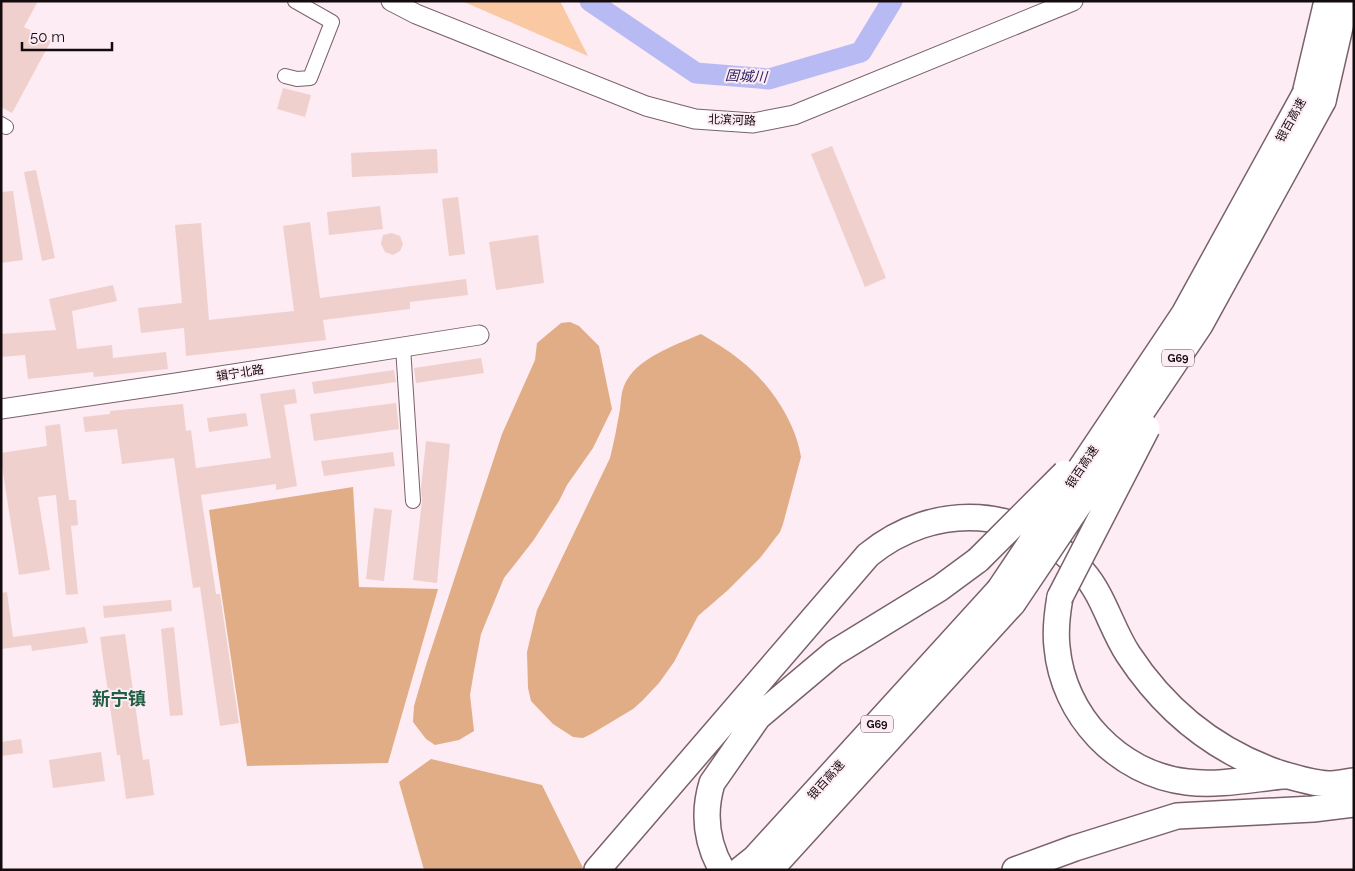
<svg xmlns="http://www.w3.org/2000/svg" width="1355" height="871" viewBox="0 0 1355 871" font-family="Raleway,'Noto Sans SC',sans-serif">
	<style>
		.green { fill: #fac9a4 }
		.forest { fill: #e0ad86 }
		.lines { fill: none; stroke-linecap: round; stroke-linejoin: round }
		.river { stroke: #b8bbf3; stroke-width: 21 }
		.building { fill: #efd0cd }
		.street-casing { stroke: #79616b; stroke-width: 16 }
		.secondary-casing { stroke: #79616b; stroke-width: 21 }
		.highway-casing { stroke: #79616b; stroke-width: 28 }
		.street { stroke: #fff; stroke-width: 14 }
		.secondary { stroke: #fff; stroke-width: 19 }
		.highway { stroke: #fff; stroke-width: 25 }
		.highway-bridge-casing { stroke: #79616b; stroke-width: 28; stroke-linecap: butt }
		.highway-bridge { stroke: #fff; stroke-width: 25 }
		.labels { text-anchor: middle; dominant-baseline: central; stroke-width: 4; stroke-linejoin: round; paint-order: stroke }
		.shield { fill: #fdecf3; stroke: #5a4e53; stroke-width: 1 }
		.shield-label { font-size: 11px; font-weight: bold; fill: #140b0f }
		.street-label { font-size: 12px; fill: #140b0f; stroke: #fdecf3 }
		.water-label { font-size: 14px; font-style: italic; fill: #251e5e; stroke: #fdecf3 }
		.district-label { font-size: 18px; font-weight: bold; fill: #1f5f43; stroke: #fdecf3 }
	</style>
	<rect width="100%" height="100%" fill="#fdecf3"/>
	<!-- green -->
	<path class="green" d="M462,1H560L588,56Z"/>
	<!-- forest -->
	<path class="forest" d="M570,322L579,326L599,346L612,409L593,448L567,485L559,501L533,541L504,578L481,634L474,671L470,695L474,731L459,740L435,745L426,739L413,722L414,706L426,665L502,434L535,360L537,343L561,323Z
		M701,334C714,342 728,350 740,360C768,381 796,422 801,457L783,524L780,532L760,558L728,590L698,616L674,662L659,683L642,701L633,709L593,733L583,738L573,737L553,724L531,701L528,688L527,652L537,610L610,458C614,442 617,426 620,409C621,402 621,393 624,386C635,358 676,345 701,334Z
		M353,487L359,587L438,589L388,763L247,766L209,510Z
		M431,759L542,785L584,870H424L399,782Z"/>
	<g class="lines">
		<!-- river -->
		<path class="river" d="M590,1L696,73L769,79L861,52L892,1"/>
	</g>
	<!-- building -->
	<path class="building" d="M1,1H38L24,27L51,41L12,113L1,107Z
		M283,88L311,95L305,117L277,109Z
		M832,146L886,278L865,287L811,154Z
		M437,149L438,173L352,177L351,153Z
		M36,170L55,258L42,261L24,172Z
		M13,191L23,260L1,263V192Z
		M458,197L465,254L449,256L442,199Z
		M380,206L383,229L329,235L327,212Z
		M310,222L320,298L466,279L468,295L410,302V309L323,320L326,340L186,356L184,328L141,333L138,308L182,303L175,225L201,223L209,320L294,311L283,226Z
		M392,233L400,236L403,244L400,251L393,255L385,252L381,244L383,235Z
		M538,235L544,283L496,290L489,242Z
		M113,285L117,301L72,311L77,349L112,345L113,358L166,352L168,369L94,377L93,372L28,379L25,355L1,357V334L56,330L49,299Z
		M481,358L484,373L416,383L414,368Z
		M394,370L396,382L314,394L312,382Z
		M295,389L297,403L284,405L297,486L276,490V484L201,495L216,594H220L239,723L220,726L200,587L193,588L174,458L122,464L117,429L85,432L83,417L110,414V411L183,404L186,431L191,430L196,468L271,458L260,394Z
		M396,403L399,429L314,441L310,414Z
		M246,413L248,426L209,432L207,418Z
		M60,424L69,500H76L78,525L71,526L78,594L66,595L56,495L38,497L50,570L19,575L1,460V453L47,446L45,426Z
		M426,441L450,444L437,583L413,580L422,501L421,488Z
		M393,452L395,466L324,476L321,461Z
		M374,508L392,510L384,581L366,579Z
		M7,592L13,637L85,627L88,643L32,651L31,645L1,649V593Z
		M171,600L172,611L104,618L103,606Z
		M174,627L183,715L170,716L161,629Z
		M125,634L143,760L149,759L154,795L126,799L120,755H117L100,637Z
		M21,739L23,753L1,756V742Z
		M101,752L105,781L53,788L49,760Z"/>
	<g class="lines">
		<defs>
			<path id="street" d="M285,76L297,79L310,78L332,22L295,1
				M1,124L6,127
				M403,347L413,501"/>
			<path id="secondary" d="M391,1L416,14L646,106L695,119L753,123L794,115L1073,1
				M1,409L176,383L479,335"/>
			<path id="highway" d="M1305,94L1327,1
				M1323,101L1346,1
				M1060,597C1057,614 1055,630 1057,647C1063,715 1118,774 1187,782C1218,786 1252,779 1282,776
				M597,870L868,555C934,501 1026,504 1083,572C1104,596 1111,628 1128,654C1164,709 1214,750 1276,772C1292,777 1310,783 1328,784C1336,784 1345,782 1354,781
				M722,870C706,842 703,813 712,783L758,717L834,653L940,588L978,560
				M740,870L755,858L999,590
				M770,870L1013,603
				M1015,870L1075,848L1177,816L1313,809L1354,804"/>
		</defs>
		<!-- street casing -->
		<use href="#street" class="street-casing"/>
		<!-- secondary casing -->
		<use href="#secondary" class="secondary-casing"/>
		<!-- highway casing -->
		<use href="#highway" class="highway-casing"/>
		<!-- street -->
		<use href="#street" class="street"/>
		<!-- secondary -->
		<use href="#secondary" class="secondary"/>
		<!-- highway -->
		<use href="#highway" class="highway"/>
		<defs>
			<path id="highway-bridge" d="M978,560L1065,473
				M999,590L1184,314L1305,94
				M1060,597L1147,428
				M1013,603L1200,325L1323,101"/>
		</defs>
		<!-- highway-bridge casing -->
		<use href="#highway-bridge" class="highway-bridge-casing"/>
		<!-- highway-bridge -->
		<use href="#highway-bridge" class="highway-bridge"/>
	</g>
	<g class="labels">
		<!-- shield labels -->
		<g class="shield">
			<rect x="1162" y="349.5" width="32" height="17" rx="4"/>
			<rect x="861" y="715.5" width="32" height="17" rx="4"/>
		</g>
		<g class="shield-label">
			<text x="1178" y="358">G69</text>
			<text x="877" y="724">G69</text>
		</g>
		<!-- street labels -->
		<g class="street-label">
			<text transform="translate(732 120) rotate(2)">北滨河路</text>
			<text transform="translate(1291 120) rotate(-61)">银百高速</text>
			<text transform="translate(240 373) rotate(-9)">辑宁北路</text>
			<text transform="translate(1082 467) rotate(-56)">银百高速</text>
			<text transform="translate(826 780) rotate(-48)">银百高速</text>
		</g>
		<!-- water labels -->
		<g class="water-label">
			<text transform="translate(746 76) rotate(3)">固城川</text>
		</g>
		<!-- district labels -->
		<g class="district-label">
			<text x="119" y="698">新宁镇</text>
		</g>
	</g>
	<!-- border -->
	<rect width="1355" height="871" fill="none" stroke="#140b0f" stroke-width="5"/>
	<!-- scale -->
	<path d="M22 42v8h90v-8" fill="none" stroke="#140b0f" stroke-width="2.5"/>
	<text x="30" y="42" font-size="15" fill="#140b0f" stroke="#fdecf3" stroke-width="4" paint-order="stroke">50 m</text>
</svg>
